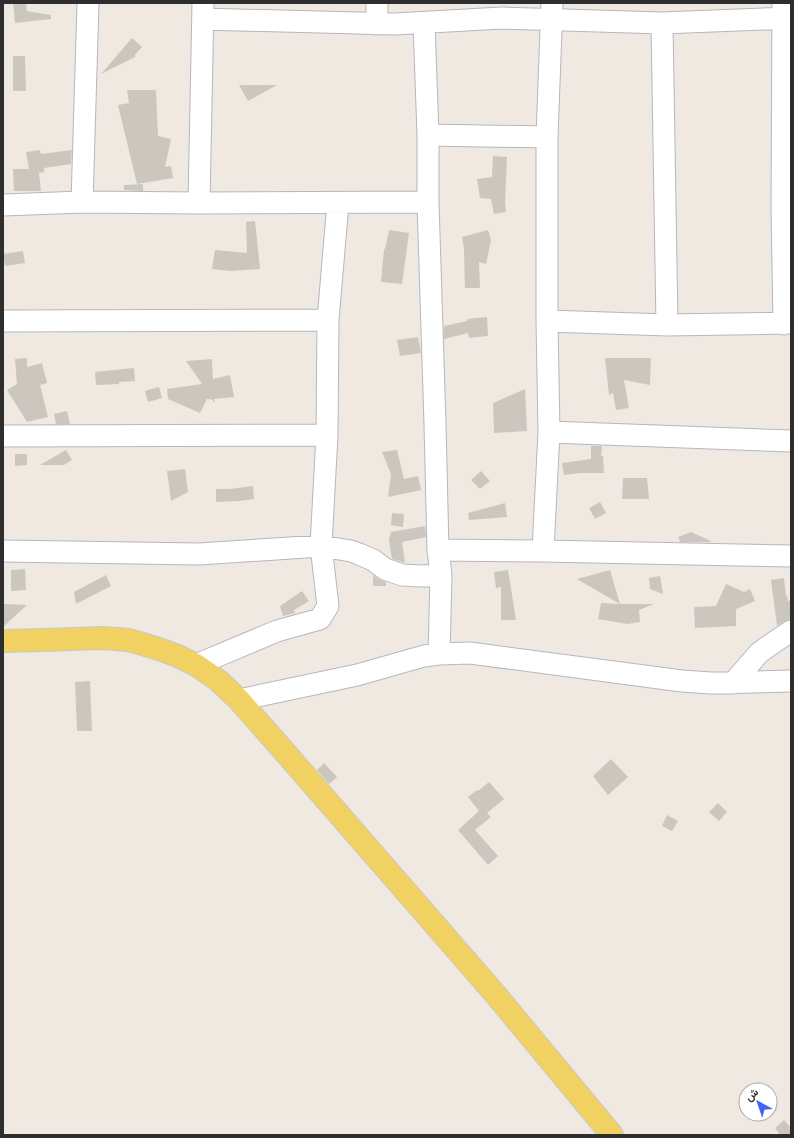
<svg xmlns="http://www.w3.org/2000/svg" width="794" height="1138" viewBox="0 0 794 1138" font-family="Commissioner,Vazirmatn,sans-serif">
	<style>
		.building { fill: #cbc7bf }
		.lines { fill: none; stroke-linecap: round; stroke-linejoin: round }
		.minor-casing { stroke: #b4b7c1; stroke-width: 23 }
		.major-casing { stroke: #c9c9c9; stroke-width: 24 }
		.minor { stroke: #fff; stroke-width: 21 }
		.major { stroke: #f2d163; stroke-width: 22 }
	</style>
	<rect width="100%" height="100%" fill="#efe9e1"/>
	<!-- building -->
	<path class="building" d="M13,3H26L27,11L51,15V19L15,23Z
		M132,38L142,47L135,55V57L101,74Z
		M13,56H25L26,91H13Z
		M239,85H277L248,101Z
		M127,90H156L158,136L171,139L165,167L171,166L173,178L137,184L118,105L129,103Z
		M40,150L41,154L72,150L71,164L44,168V172L39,173L41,191H14L13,169H29L26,152Z
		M493,156L507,157L505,203L506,212L494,214L491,199L480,198L477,179L492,177Z
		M143,184V191L124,190V185Z
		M255,221L260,269L231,271L212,269L215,250L247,253L246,222Z
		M389,230L409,233L402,284L381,282L384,249H385Z
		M488,230L491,240L486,264L479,262L480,288H465L464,249L462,237Z
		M23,251L25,263L5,266L3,254Z
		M487,317L488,336L469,338L468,333L444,339V326L467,321V319Z
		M418,337L421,353L400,356L397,340Z
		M27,358V367L42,363L47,383L40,385L48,417L27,422L7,390L17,384L15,359Z
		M605,358H651L650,385L624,380L629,408L616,410L613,393L609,395Z
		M212,359L213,379L230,375L234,397L214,399L215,403L211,399H207L200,413L168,399L167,389L202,384L186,361Z
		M134,368L135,381L119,382V384L96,385L95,372Z
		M159,387L162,398L148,402L145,391Z
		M525,389L527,431L494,433L493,403Z
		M67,411L70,424H56L54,414Z
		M591,446H602L601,456H603L604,473H580L564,475L562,463L591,459Z
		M66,450L72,460L64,465H40Z
		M397,450L404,479L418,476L421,490L388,497L391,474L382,452Z
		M15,454H27V465L15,466Z
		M185,469L188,492L171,501L167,471Z
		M481,471L490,481L480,489L471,480Z
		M623,478H647L649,499H622Z
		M253,486L254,499L239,501L216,502V489H230Z
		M600,502L606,513L595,519L589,508Z
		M505,503L507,517L469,520L468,513Z
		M392,513L404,514L403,527L391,525Z
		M425,526L426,537L402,542L405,563L392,559L389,540L391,532Z
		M691,532L711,541L710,542H680L678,537Z
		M25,569L26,590L11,591V570Z
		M508,570L516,620H501V587L496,588L494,572Z
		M610,570L620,604H654L639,610L640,622L627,624L598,619L601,603L620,604L577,579Z
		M106,575L111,586L76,604L74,592Z
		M373,575L378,579L386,582V586H373Z
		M660,576L663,594L650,589L649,578Z
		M784,578L786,596L787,595L788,601L791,600V619L785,621L777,626L771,580Z
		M726,584L744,592L750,589L755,601L736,609V626L695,628L694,607L716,606Z
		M302,591L309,601L294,610L295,613L283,616L280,606Z
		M3,604L27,605L3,627Z
		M90,681L92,731H77L75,682Z
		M611,759L628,777L608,795L593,776Z
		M324,763L337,777L329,784L317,770Z
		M489,782L504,799L487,813L491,817L475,830L498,856L488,865L458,830L479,811L468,797L477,790L478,791Z
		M718,803L727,812L719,821L709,812Z
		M667,815L678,821L672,831L662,826Z
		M784,1120L791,1128V1135H780L775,1128Z"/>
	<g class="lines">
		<defs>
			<path id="minor" d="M783,3L782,208L784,324
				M203,19L395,24L502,18L662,23L791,18
				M424,23L428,135V202L435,424L438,550L441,575L439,654
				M662,23L667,325
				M377,24V3
				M428,135L547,137
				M82,202L88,3
				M199,203L203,3
				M3,205L82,202L199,203L428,202
				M3,321L328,320
				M547,321L667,325L791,323
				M549,432L791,441
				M3,436L327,435
				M438,550L543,551L791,556
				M3,551L199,554L321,546L351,551L359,554L373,560L385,569L402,575L420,576L441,575
				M543,551L549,432L547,321V137L552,3
				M196,665L277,631L320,619L328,606L321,546L327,435L328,320L338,203
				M733,683L759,653L770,645L791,631
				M239,700L357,675L424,656L439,654L470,653L682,681L711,683L791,681"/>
			<path id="major" d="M3,641L43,640L103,638L129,640L159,649L178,656L196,665L219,681L239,700L283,750L496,995L612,1135"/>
		</defs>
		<!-- minor casing -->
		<use href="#minor" class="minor-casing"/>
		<!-- major casing -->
		<use href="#major" class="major-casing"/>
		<!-- minor -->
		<use href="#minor" class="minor"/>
		<!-- major -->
		<use href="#major" class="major"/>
	</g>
	<!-- border -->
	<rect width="794" height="1138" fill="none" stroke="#2e2e2e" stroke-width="8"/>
	<!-- north arrow -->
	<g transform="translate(758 1102) rotate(320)"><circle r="19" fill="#ffffff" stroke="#ababab"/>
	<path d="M0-3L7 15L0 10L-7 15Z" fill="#4264fb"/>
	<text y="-6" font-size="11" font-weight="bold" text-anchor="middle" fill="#2e2e2e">ش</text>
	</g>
</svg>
